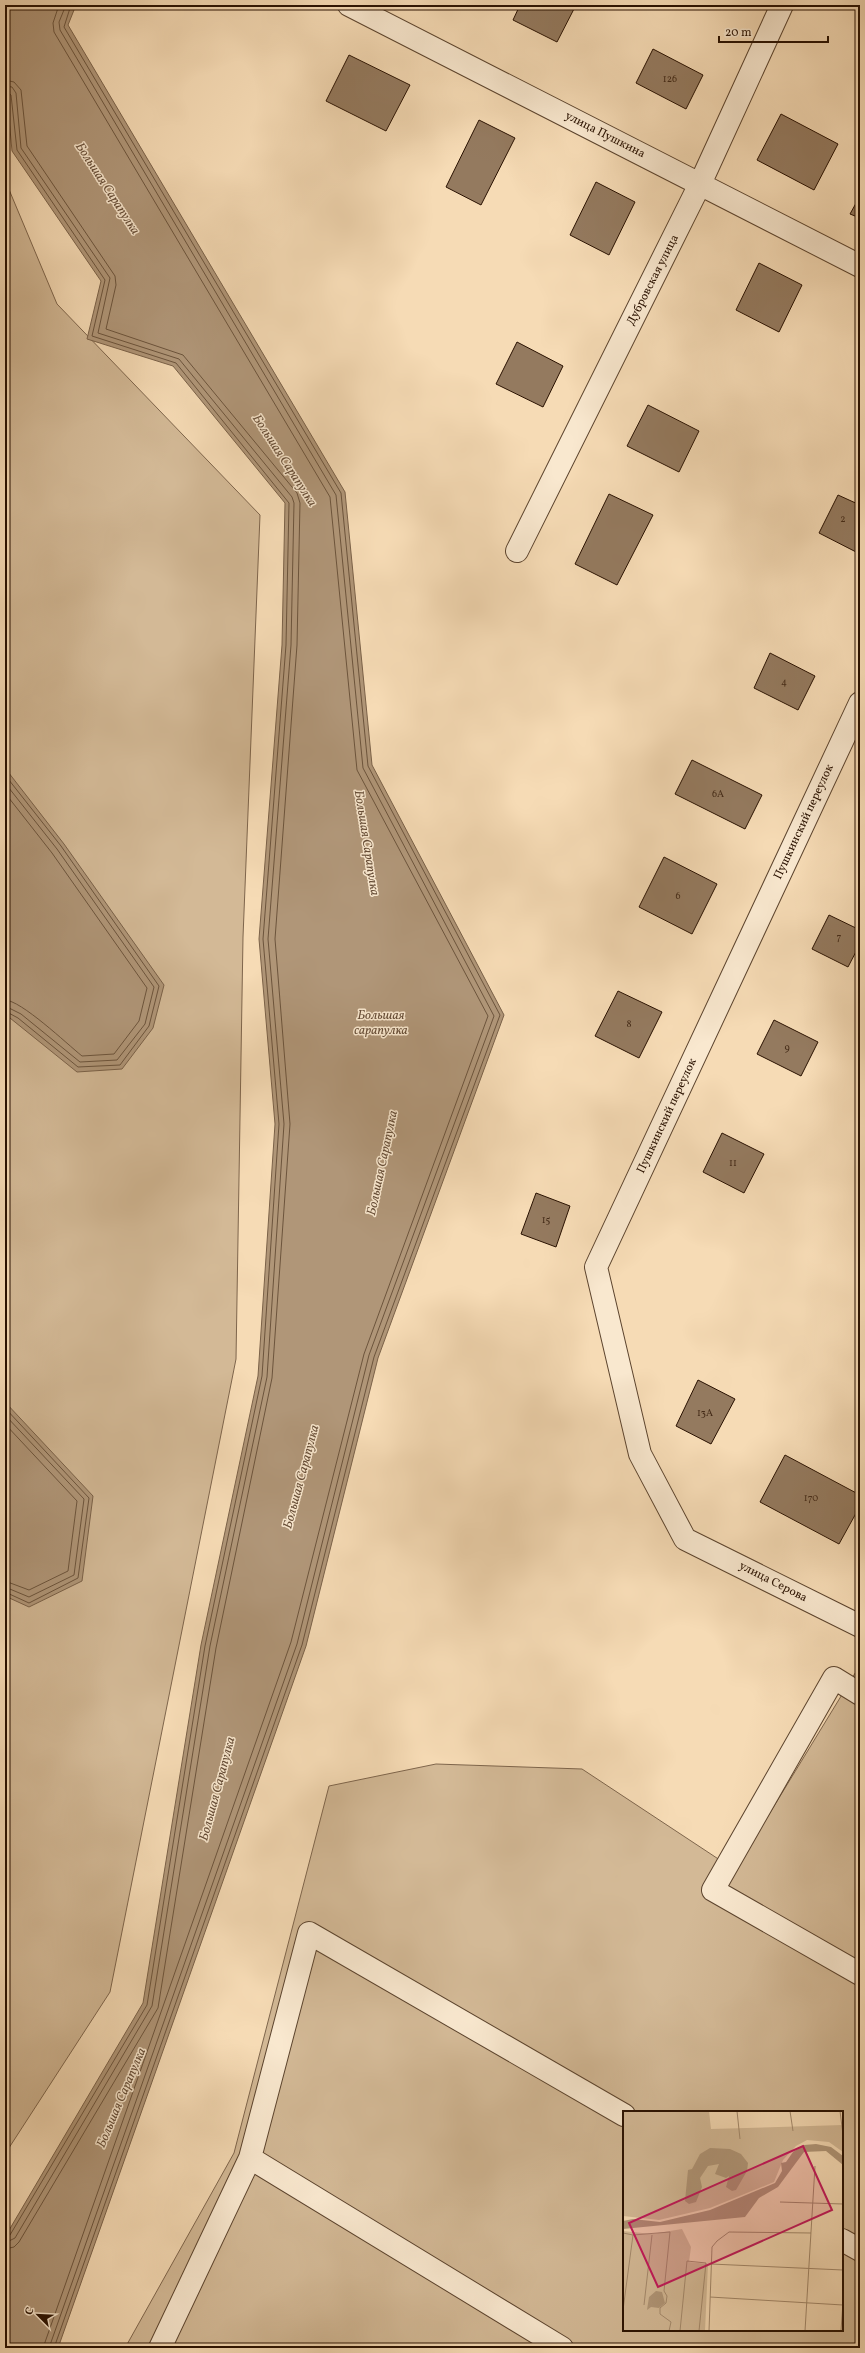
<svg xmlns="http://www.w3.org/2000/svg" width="865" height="2353" viewBox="0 0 865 2353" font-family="Vollkorn,serif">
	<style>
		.green { fill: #d3b996; stroke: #7e654c; fill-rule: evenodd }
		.water { fill: #b09678; stroke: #7a6148 }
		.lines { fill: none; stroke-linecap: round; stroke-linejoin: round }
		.shore { stroke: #6c543c; stroke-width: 1 }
		.building { fill: #947a5f; stroke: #291101 }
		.minor-casing { stroke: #5c442e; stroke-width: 24 }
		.minor { stroke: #f9e8cf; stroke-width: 22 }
		.labels { text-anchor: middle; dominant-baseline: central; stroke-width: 3; stroke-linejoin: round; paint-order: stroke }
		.number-label { font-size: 10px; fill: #442b18 }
		.street-label { font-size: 12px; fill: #291101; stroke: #f9e8cf }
		.water-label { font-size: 13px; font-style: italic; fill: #664d37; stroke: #f9e8cf }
		.inset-road { fill: none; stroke: #a48a6d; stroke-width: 1 }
		.view { fill: #c2185b; fill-opacity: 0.15; stroke: #c2185b; stroke-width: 2 }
		.inset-edge { fill: none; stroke: #291101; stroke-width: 2 }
	</style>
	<rect width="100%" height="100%" fill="#f6dbb5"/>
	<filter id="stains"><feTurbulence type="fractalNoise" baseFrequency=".005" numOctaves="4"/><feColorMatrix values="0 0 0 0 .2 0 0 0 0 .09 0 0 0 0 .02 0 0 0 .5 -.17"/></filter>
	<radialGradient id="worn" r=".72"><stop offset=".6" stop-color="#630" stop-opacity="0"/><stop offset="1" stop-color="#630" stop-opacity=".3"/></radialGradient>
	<!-- green -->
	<path class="green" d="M5,180L57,304L260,515L243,937L236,1359L110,1992L5,2154Z
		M857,1670L860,1672V2348H125L234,2153L329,1786L436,1764L582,1769L735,1870ZM624,2112H842V2330H624Z"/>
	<!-- water -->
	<path class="water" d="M5,5H76L68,25L345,492L372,765L504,1015L378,1358L306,1646L58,2348H5V2237L143,2003L201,1645L258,1376L275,1124L259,939L282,645L285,503L173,366L87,339L101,281L12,151L5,75Z
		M5,768L64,844L164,985L153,1028L122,1069L77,1072L5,1014Z
		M5,1402L93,1496L82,1581L29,1607L5,1596Z"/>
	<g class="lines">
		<!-- shore -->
		<path class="shore" d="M5,80L14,82L21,90L27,146L115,276L116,285L106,329L183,355L297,493L300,503L297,645L275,939L290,1124L272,1378L216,1648L158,2008L19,2242L14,2247L5,2249
			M5,86L12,87L16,93L21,148L110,278L98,333L179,359L292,497L294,503L291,645L268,939L284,1124L267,1377L210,1646L152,2006L15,2238L5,2243
			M5,91L11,95L17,150L105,280L92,336L176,363L289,503L286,645L263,939L279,1124L262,1376L205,1646L147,2005L10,2235L5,2238
			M5,775L61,846L159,986L149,1026L120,1065L78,1067L18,1018L5,1011
			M5,783L57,849L154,987L145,1024L117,1060L80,1062L21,1014L5,1006
			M5,793L52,853L147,988L139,1021L114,1054L82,1056C67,1044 21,1000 5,1000
			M5,1408L89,1498L78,1578L29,1603L5,1592
			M5,1415L84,1499L74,1575L29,1597L5,1587
			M5,1424L77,1501L68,1571L29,1590L5,1581
			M43,2348L291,1642L364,1354L488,1016L357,770L330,497L54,32L53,23L59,5
			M49,2348L297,1644L369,1355L494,1016L363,768L336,495L60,30L59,22L66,5
			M54,2348L302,1645L374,1357L500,1015L368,766L341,493L64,27L71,5"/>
	</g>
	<!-- building -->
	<path class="building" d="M520,5H576L557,42L513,20Z
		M653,49L703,75L686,109L636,83Z
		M349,55L410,85L386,131L326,101Z
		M781,114L838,144L814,190L757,160Z
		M479,120L515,138L481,205L446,187Z
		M596,182L635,202L609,255L570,235Z
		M860,196V218L850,214Z
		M759,263L802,285L779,332L736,310Z
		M517,342L563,366L543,407L496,384Z
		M648,405L699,431L679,472L627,446Z
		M609,494L653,515L617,585L575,564Z
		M838,495L860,505V554L819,533Z
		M770,653L815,676L798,710L754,688Z
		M692,760L762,795L745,829L675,794Z
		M860,830V842L856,839Z
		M664,857L717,884L692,934L639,907Z
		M829,915L860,930V944L848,967L812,949Z
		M618,991L662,1012L639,1058L595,1036Z
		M774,1020L818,1042L801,1076L757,1054Z
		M722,1133L764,1154L744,1193L703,1172Z
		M536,1193L570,1206L556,1247L521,1234Z
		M698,1380L735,1399L711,1444L676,1426Z
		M785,1455L860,1495V1506L839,1544L760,1502Z"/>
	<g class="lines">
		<defs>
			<path id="minor" d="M349,5L860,266
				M517,551L700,184L782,5
				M860,703L596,1267L640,1454L685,1539L860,1626
				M860,1694L834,1678L713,1890L860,1974
				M250,2158L562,2348
				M842,2240L860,2250
				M160,2348L250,2158L309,1933L624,2115"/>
		</defs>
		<!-- minor casing -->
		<use href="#minor" class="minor-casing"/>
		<!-- minor -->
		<use href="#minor" class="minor"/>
	</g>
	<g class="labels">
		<!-- number labels -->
		<g class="number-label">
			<text x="670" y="79">126</text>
			<text x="843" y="519">2</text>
			<text x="784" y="682">4</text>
			<text x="718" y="794">6А</text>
			<text x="678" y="896">6</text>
			<text x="839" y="937">7</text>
			<text x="629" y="1024">8</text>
			<text x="787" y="1048">9</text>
			<text x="733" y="1163">11</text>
			<text x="546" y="1220">15</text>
			<text x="705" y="1413">13А</text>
			<text x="811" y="1498">170</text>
		</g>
		<!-- street labels -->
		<g class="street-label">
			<text transform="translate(605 135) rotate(27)">улица Пушкина</text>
			<text transform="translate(653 280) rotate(-63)">Дубровская улица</text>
			<text transform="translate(804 822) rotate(-65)">Пушкинский переулок</text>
			<text transform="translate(667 1116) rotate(-65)">Пушкинский переулок</text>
			<text transform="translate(773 1582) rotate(27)">улица Серова</text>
		</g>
		<!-- water labels -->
		<g class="water-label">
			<text transform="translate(107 189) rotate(57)">Большая Сарапулка</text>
			<text transform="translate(284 461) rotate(57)">Большая Сарапулка</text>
			<text transform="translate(366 843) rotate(81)">Большая Сарапулка</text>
			<text x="381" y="1016">Большая<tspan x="381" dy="15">сарапулка</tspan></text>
			<text transform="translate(383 1163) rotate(-78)">Большая Сарапулка</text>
			<text transform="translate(302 1477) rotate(-75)">Большая Сарапулка</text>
			<text transform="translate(218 1789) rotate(-75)">Большая Сарапулка</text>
			<text transform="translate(122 2098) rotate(-67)">Большая Сарапулка</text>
		</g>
	</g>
	<!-- overview -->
	<g transform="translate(623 2111)">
		<rect width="220" height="220" fill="#f6dbb5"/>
		<path d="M0,0H86L88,18L220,14V41L206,31L184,29L173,35L160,49L151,71L87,97L36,109L0,105ZM59,118L68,136L66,151L85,153L82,220H0V120L29,123Z" fill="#d3b996"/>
		<path d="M193,33L208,36L220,45V54L203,40L181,41L155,76L136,87L122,106L0,118V110L10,108L37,111L87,99L152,72L159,60L158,52L163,51L170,41L181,34ZM87,37L107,38L118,43L125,52L124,60L113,79L109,80L103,76L106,65L103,67L92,63L96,53L85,55L77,67L79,76L73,91L66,93L62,90L65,59L69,58L77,43ZM33,180L39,181L42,192L36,197L28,196L24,199L26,186Z" fill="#b09678"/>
		<path class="inset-road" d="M114,0L117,28M167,0L170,20M217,0L220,24M157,91L220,93M0,122L10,124L0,199M10,124L47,121L41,180L44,185L43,192L37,197V203L48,211L46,220M88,153L220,159M87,186L220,194M21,194L29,124M57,220L64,150L83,152L76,220M86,220L89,136L94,130L106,121L188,122M182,220L192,55M218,220L220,191"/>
		<path class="view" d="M180,35L209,99L35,176L6,112Z"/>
		<rect width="220" height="220" class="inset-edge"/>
	</g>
	<!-- margin -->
	<rect width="865" height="2353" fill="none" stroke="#f6dbb5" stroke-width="20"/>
	<rect x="6" y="6" width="853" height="2341" fill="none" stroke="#291101" stroke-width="2"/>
	<rect x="10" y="10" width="845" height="2333" fill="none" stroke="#291101"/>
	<!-- north arrow -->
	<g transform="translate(38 2315) rotate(294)" stroke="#f9e8cf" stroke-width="3" paint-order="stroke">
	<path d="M0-3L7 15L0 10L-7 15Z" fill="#291101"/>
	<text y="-6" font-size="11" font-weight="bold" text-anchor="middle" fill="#291101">С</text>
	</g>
	<!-- scale -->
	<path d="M719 36v6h109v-6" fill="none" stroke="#291101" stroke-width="2"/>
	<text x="725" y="36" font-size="12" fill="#291101" stroke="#f9e8cf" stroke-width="3" paint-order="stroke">20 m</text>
	<rect width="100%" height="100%" filter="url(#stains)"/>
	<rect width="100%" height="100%" fill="url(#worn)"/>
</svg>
